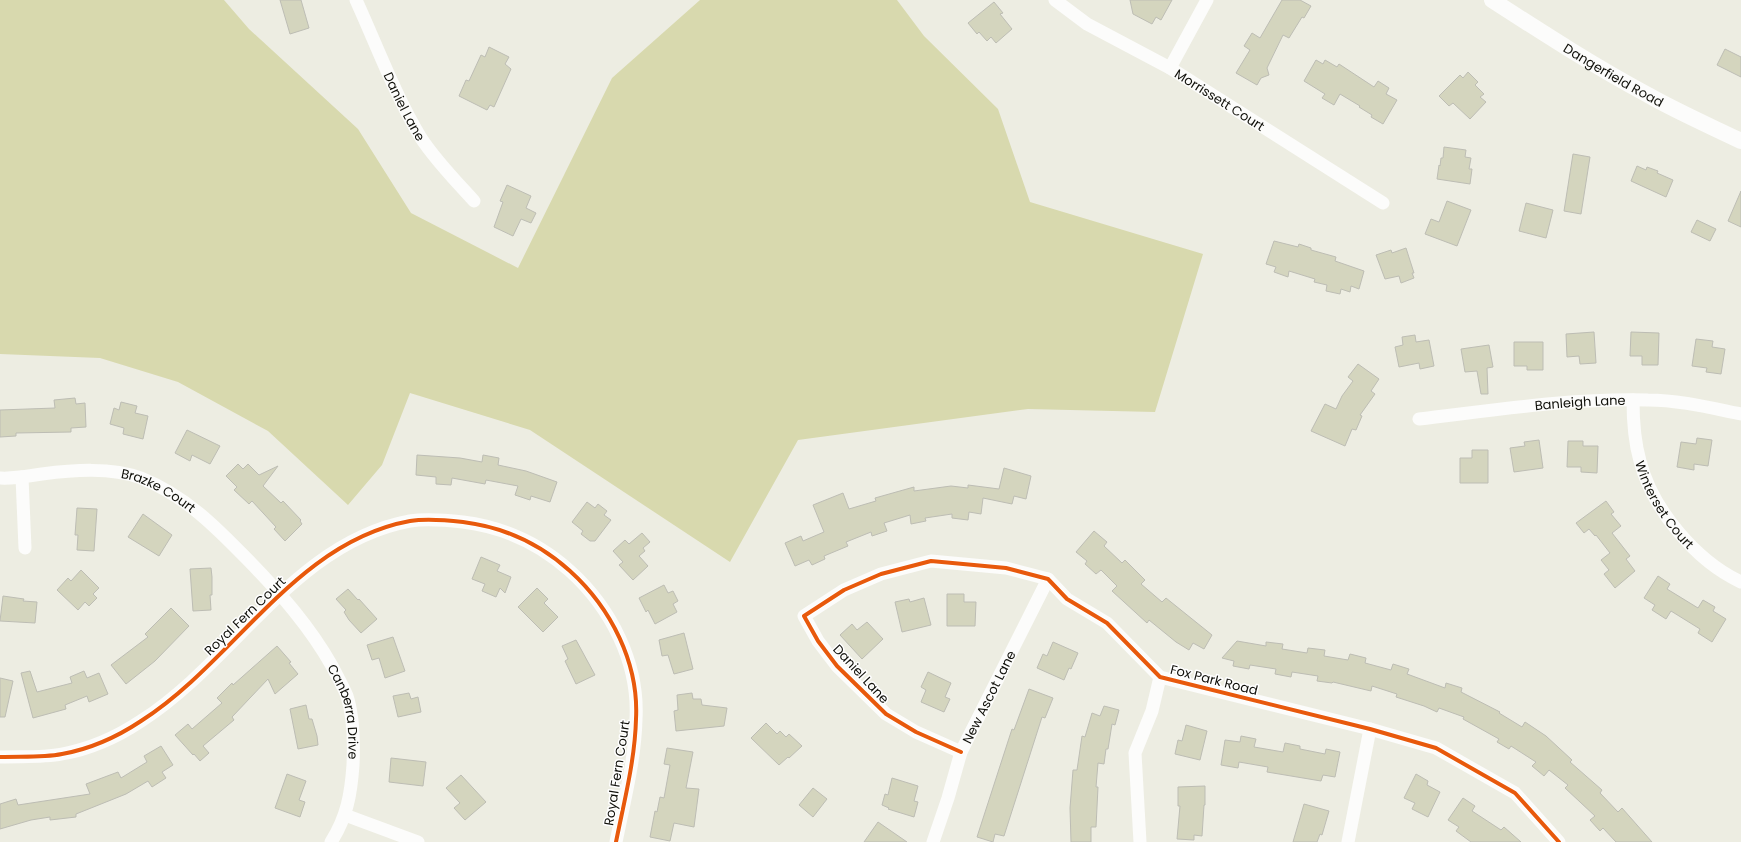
<svg xmlns="http://www.w3.org/2000/svg" width="1741" height="842" viewBox="0 0 1741 842" font-family="Poppins,sans-serif">
	<style>
		.green { fill: #d8d9ae }
		.building { fill: #d4d5be; stroke: #bdbdb4 }
		.lines { fill: none; stroke-linecap: round; stroke-linejoin: round }
		.minor { stroke: #fcfcfb; stroke-width: 13 }
		.tertiary { stroke: #fcfcfb; stroke-width: 16 }
		.cycleway-casing { stroke: #fff; stroke-width: 6 }
		.cycleway { stroke: #e8590c; stroke-width: 4 }
		.labels { text-anchor: middle; dominant-baseline: central; stroke-width: 3; stroke-linejoin: round; paint-order: stroke }
		.street-label { font-size: 13px; fill: #0f0f09; stroke: #fff }
	</style>
	<rect width="100%" height="100%" fill="#edede2"/>
	<!-- green -->
	<path class="green" d="M0,0H224L249,29L358,129L411,213L518,268L612,78L700,0H897L924,36L998,109L1030,202L1203,254L1155,412L1028,409L798,440L730,562L530,430L410,393L382,465L348,505L268,431L178,382L100,358L0,354Z"/>
	<!-- building -->
	<path class="building" d="M280,0H301L309,28L290,34Z
		M1130,0H1172L1161,20L1156,17L1152,24L1133,14Z
		M1282,0H1300L1311,6L1304,18L1302,17L1289,38L1283,35L1267,68L1269,75L1261,78L1257,85L1236,73L1250,50L1244,46L1252,33L1260,38Z
		M994,2L1003,13L1000,14L1012,29L996,43L991,37L987,41L979,32L977,34L968,23Z
		M489,47L509,57L505,64L511,69L494,107L490,105L487,110L459,96L466,80L469,81L481,55L485,57Z
		M1725,49L1741,57V77L1717,65Z
		M1316,60L1323,64L1325,60L1337,67L1339,64L1374,87L1378,81L1389,88L1386,94L1397,100L1383,124L1371,117L1372,115L1359,107L1360,106L1340,94L1334,105L1322,98L1325,94L1304,81Z
		M1468,72L1478,82L1475,85L1484,94L1480,97L1486,102L1470,119L1453,103L1449,106L1439,96L1460,75L1463,78Z
		M1444,147L1466,150L1465,157L1471,158L1469,169H1472L1470,184L1437,179L1439,165L1440,166L1441,158H1443Z
		M1573,154L1590,157L1581,214L1564,211Z
		M1637,166L1646,170L1647,167L1658,171L1657,173L1673,180L1666,197L1631,181Z
		M507,185L531,196L526,208L536,213L531,223L521,219L513,236L494,227L503,202L500,201Z
		M1741,191V227L1728,221Z
		M1447,201L1471,210L1457,246L1425,234L1431,219L1439,222Z
		M1526,203L1553,210L1546,238L1519,231Z
		M1697,220L1716,229L1710,241L1691,232Z
		M1274,241L1298,247L1299,244L1311,248V250L1336,257L1335,261L1364,271L1359,289L1351,286L1350,292L1341,289L1340,294L1326,291L1327,285L1314,282L1315,279L1289,271L1288,277L1274,272L1276,267L1266,264Z
		M1406,248L1414,273H1412L1414,278L1401,283L1399,276L1385,279L1376,255L1391,250L1392,253Z
		M1594,332L1596,363L1580,364L1579,356L1567,357L1566,334Z
		M1631,332L1659,333L1658,365H1642V356H1630Z
		M1415,335L1416,342L1429,340L1434,366L1420,369L1419,363L1399,367L1395,347L1403,345L1402,337Z
		M1696,339L1713,341L1712,347L1725,349L1721,374L1706,372L1707,368L1692,366Z
		M1514,342H1543V370H1527V366H1514Z
		M1489,345L1493,367L1487,368L1488,394H1481L1477,371L1465,372L1461,349Z
		M1358,364L1379,379L1371,391L1375,394L1360,415L1362,416L1356,430L1352,429L1345,446L1311,431L1325,404L1336,409L1342,396L1353,381L1348,377Z
		M75,398L76,404L85,403L86,427L71,428V432L16,433V436L0,437V410L55,408L54,400Z
		M121,402L137,406L135,413L148,416L143,439L123,434L124,428L110,424L114,408L119,410Z
		M187,430L220,446L210,464L192,455L190,461L175,453Z
		M1697,438L1712,440L1708,466L1694,464V470L1677,467L1681,442L1696,444Z
		M1539,440L1543,468L1514,472L1510,448L1525,446L1524,442Z
		M1568,441H1583V446H1598L1597,473L1581,472V467H1567Z
		M1472,450H1488V483H1460V458H1472Z
		M417,455L460,458L482,462L483,455L499,458L498,465L526,471L557,482L550,502L531,496L530,500L515,495L518,486L486,480L485,484L452,478L451,485L436,484V477L416,475Z
		M238,464L243,469L248,464L259,475L278,466L263,486L281,503L283,501L301,520L300,521L302,524L285,541L274,529L276,527L252,501L249,504L234,490L237,487L226,476Z
		M1004,468L1031,476L1026,499L1014,496L1012,504L983,498L981,514L969,512L968,520L952,518V514L925,518L926,521L911,524L910,515L884,523L887,531L872,536L871,532L846,542L848,546L824,556L825,559L812,565L809,560L795,566L785,543L801,536L803,541L824,532L813,505L843,493L849,509L876,501L875,498L914,487V491L951,486L968,488V485L999,489Z
		M1606,501L1614,512L1611,514L1621,526L1612,533L1630,556L1626,559L1635,571L1615,588L1604,574L1609,570L1601,560L1610,553L1596,535L1595,536L1589,529L1584,533L1576,523Z
		M587,502L595,508L598,504L607,511L604,515L611,520L595,541H590L581,534L583,531L572,522Z
		M77,508L97,509L94,551L77,550L78,535H75Z
		M143,514L172,535L159,556L128,537Z
		M1094,531L1107,542L1104,546L1122,563L1125,560L1145,580L1141,584L1162,602L1166,598L1212,635L1204,649L1193,643L1189,650L1176,642L1149,620L1147,623L1112,591L1117,586L1101,570L1096,574L1085,564L1087,561L1076,552Z
		M642,533L650,542L643,548L645,551L639,556L648,566L633,580L619,565L623,562L613,551L625,540L629,544Z
		M481,557L500,565L497,571L511,577L505,593L500,588L496,597L482,591L485,584L472,579Z
		M211,568L212,577V595H210L211,610L193,611L190,569Z
		M81,570L99,588L93,594L97,598L89,606L85,602L78,610L57,590L68,578L71,581Z
		M1658,576L1670,584L1667,589L1698,608L1703,600L1715,607L1713,611L1726,619L1712,642L1698,633L1700,629L1671,611L1666,619L1652,610L1655,605L1644,598Z
		M664,585L668,593L673,591L678,601L673,604L677,612L655,624L648,610L646,612L639,598Z
		M537,588L548,599L544,603L558,617L543,632L518,607Z
		M348,589L358,600L359,599L377,619L361,633L349,620L344,612L346,610L336,599Z
		M947,594H964V602H976L975,626H947Z
		M3,596L24,599L23,601L37,602L35,623L0,621Z
		M924,598L931,625L902,632L895,602L909,599L910,602Z
		M171,608L189,626L155,661L126,684L111,665L148,637L145,634Z
		M867,622L883,639L862,659L840,635L852,624L857,630Z
		M684,633L693,669L674,674L668,655L662,656L659,640Z
		M393,637L405,671L385,678L379,658L372,660L367,645Z
		M576,640L595,675L576,684L565,661L568,659L562,646Z
		M1237,641L1266,646V642L1283,644L1282,649L1307,653L1308,648L1325,650L1324,656L1348,660L1350,654L1366,658L1365,663L1391,670L1393,664L1409,669L1407,674L1445,688L1446,683L1462,688L1461,692L1500,712L1499,713L1522,727L1525,722L1546,736L1572,760L1570,762L1602,790L1600,793L1618,812L1622,808L1652,842H1616L1603,828L1600,831L1590,820L1595,816L1565,788L1568,785L1549,770L1544,776L1532,766L1536,762L1511,746L1509,749L1497,742L1499,739L1463,719L1464,717L1439,708L1437,712L1424,706L1396,697L1397,694L1372,686L1371,691L1333,682L1332,683L1317,681L1318,676L1292,672L1291,677L1275,674L1276,669L1250,665L1249,669L1233,666L1234,661L1222,658Z
		M1053,642L1078,653L1071,669L1069,668L1064,680L1037,668L1043,654L1047,656Z
		M277,646L291,662L289,663L298,674L275,694L268,679L232,717L234,720L203,746L209,753L200,761L194,754L193,755L175,735L188,724L192,729L222,703L217,698L232,683L233,685Z
		M30,671L37,692L72,683L70,677L84,671L87,678L99,673L108,694L89,702L87,696L65,705L66,709L33,718L21,673Z
		M928,672L951,683L945,697L950,699L944,712L921,702L926,690L921,687Z
		M0,678L13,681L5,717H0Z
		M1029,689L1053,698L1045,718L1042,717L1004,836L995,834L993,842L977,837L1012,729L1014,730Z
		M409,693L411,699L418,697L421,712L398,717L393,696Z
		M692,693L693,699H701L702,705L727,708L724,726L676,731L674,711L678,710L677,695Z
		M306,705L309,719H312L317,736L318,745L298,749L290,709Z
		M1104,706L1119,710L1115,725L1112,724L1108,749H1106L1104,764L1098,763L1096,787H1098L1096,827H1091V842H1071L1070,808L1073,770H1077L1082,736L1085,737L1092,713L1100,716Z
		M766,723L777,734L780,731L786,737L789,734L802,746L789,758L788,757L779,765L751,738Z
		M1186,725L1207,731L1200,760L1175,754L1178,740L1182,741Z
		M1241,736L1256,739L1254,747L1283,752L1285,743L1300,746V749L1325,754L1326,749L1340,752L1335,777L1323,775L1321,781L1267,772L1268,767L1239,762L1238,768L1221,765L1225,740L1240,742Z
		M161,746L173,765L162,772L166,778L152,787L148,781L126,794L76,814V817L50,820V817L31,820L0,829V804L16,799L18,805L90,794L86,784L118,772L121,778L147,762L144,756Z
		M667,748L693,752L686,788L699,789L694,827L674,823L670,841L650,837L655,811L657,812L660,797L664,798L670,765L664,764Z
		M391,758L426,762L423,786L389,782Z
		M287,774L306,781L299,800L305,802L300,817L275,808Z
		M1416,774L1428,781L1427,785L1440,792L1428,817L1412,809L1415,803L1404,798Z
		M461,775L486,802L465,820L454,808L460,803L446,788Z
		M892,778L918,786L914,801L918,802L914,817L888,809L889,808L882,805L885,794L888,795Z
		M1205,786V805H1204L1202,836L1194,835V840L1177,839L1180,806H1178V787Z
		M813,788L827,799L813,817L799,805Z
		M1463,798L1475,806L1472,811L1501,830L1504,827L1521,842H1471L1456,831L1459,827L1448,820Z
		M1304,804L1329,811L1322,835L1320,834L1317,842H1293Z
		M878,822L907,842H864Z"/>
	<g class="lines">
		<!-- minor -->
		<g class="minor">
			<path id="s1" d="M356,0C377,46 395,95 421,138C436,161 456,181 474,201"/>
			<path id="s2" d="M1055,0L1087,24L1170,68L1383,203"/>
			<path d="M1170,68L1207,0"/>
			<path id="s3" d="M1633,400C1633,421 1634,440 1640,461C1652,509 1696,561 1741,582"/>
			<path id="s4" d="M1419,419C1495,410 1572,398 1648,400C1679,400 1711,408 1741,414"/>
			<path d="M22,477L25,548"/>
			<path id="s5" d="M0,478C14,479 28,476 42,474C73,470 111,467 141,478C186,496 217,528 250,562C281,594 310,627 332,666C337,676 343,686 347,696C354,718 354,742 353,765C351,794 347,817 331,842"/>
			<path d="M961,752L916,732L886,714L837,666L818,641L804,616L844,590L881,574L931,561L1006,568L1048,579L1067,599L1107,623L1160,677L1370,729L1436,748L1515,793L1559,842"/>
			<path d="M0,757C20,756 42,758 62,754C90,749 117,737 141,721C235,661 295,542 410,521C427,518 446,520 463,522C503,527 540,544 570,571C611,608 639,663 636,719C635,760 624,802 616,842"/>
			<path d="M345,815L418,842"/>
			<path id="s6" d="M933,842L948,798L961,752L1048,579"/>
			<path d="M1140,842L1135,753L1152,711L1160,677"/>
			<path d="M1348,842L1370,729"/>
		</g>
		<!-- tertiary -->
		<path class="tertiary" id="s7" d="M1492,0C1543,33 1594,66 1648,95C1678,112 1710,126 1741,141"/>
		<defs>
			<path id="cycleway" d="M961,752L916,732L886,714L837,666L818,641L804,616L844,590L881,574L931,561L1006,568L1048,579L1067,599L1107,623L1160,677L1370,729L1436,748L1515,793L1559,842
				M0,757C20,756 42,758 62,754C90,749 117,737 141,721C235,661 295,542 410,521C427,518 446,520 463,522C503,527 540,544 570,571C611,608 639,663 636,719C635,760 624,802 616,842"/>
		</defs>
		<!-- cycleway casing -->
		<use href="#cycleway" class="cycleway-casing"/>
		<!-- cycleway -->
		<use href="#cycleway" class="cycleway"/>
	</g>
	<g class="labels">
		<!-- street labels -->
		<g class="street-label">
			<text stroke="none"><textPath href="#s7" startOffset="143">Dangerfield Road</textPath></text>
			<text stroke="none"><textPath href="#s2" startOffset="193">Morrissett Court</textPath></text>
			<text stroke="none"><textPath href="#s1" startOffset="117">Daniel Lane</textPath></text>
			<text stroke="none"><textPath href="#s4" startOffset="162">Banleigh Lane</textPath></text>
			<text stroke="none"><textPath href="#s5" startOffset="163">Brazke Court</textPath></text>
			<text stroke="none"><textPath href="#s3" startOffset="112">Winterset Court</textPath></text>
			<text transform="translate(245 616) rotate(-44)">Royal Fern Court</text>
			<text transform="translate(861 674) rotate(47)">Daniel Lane</text>
			<text transform="translate(1214 680) rotate(14)">Fox Park Road</text>
			<text stroke="none"><textPath href="#s6" startOffset="156">New Ascot Lane</textPath></text>
			<text stroke="none"><textPath href="#s5" startOffset="462">Canberra Drive</textPath></text>
			<text transform="translate(617 773) rotate(-81)">Royal Fern Court</text>
		</g>
	</g>
</svg>
